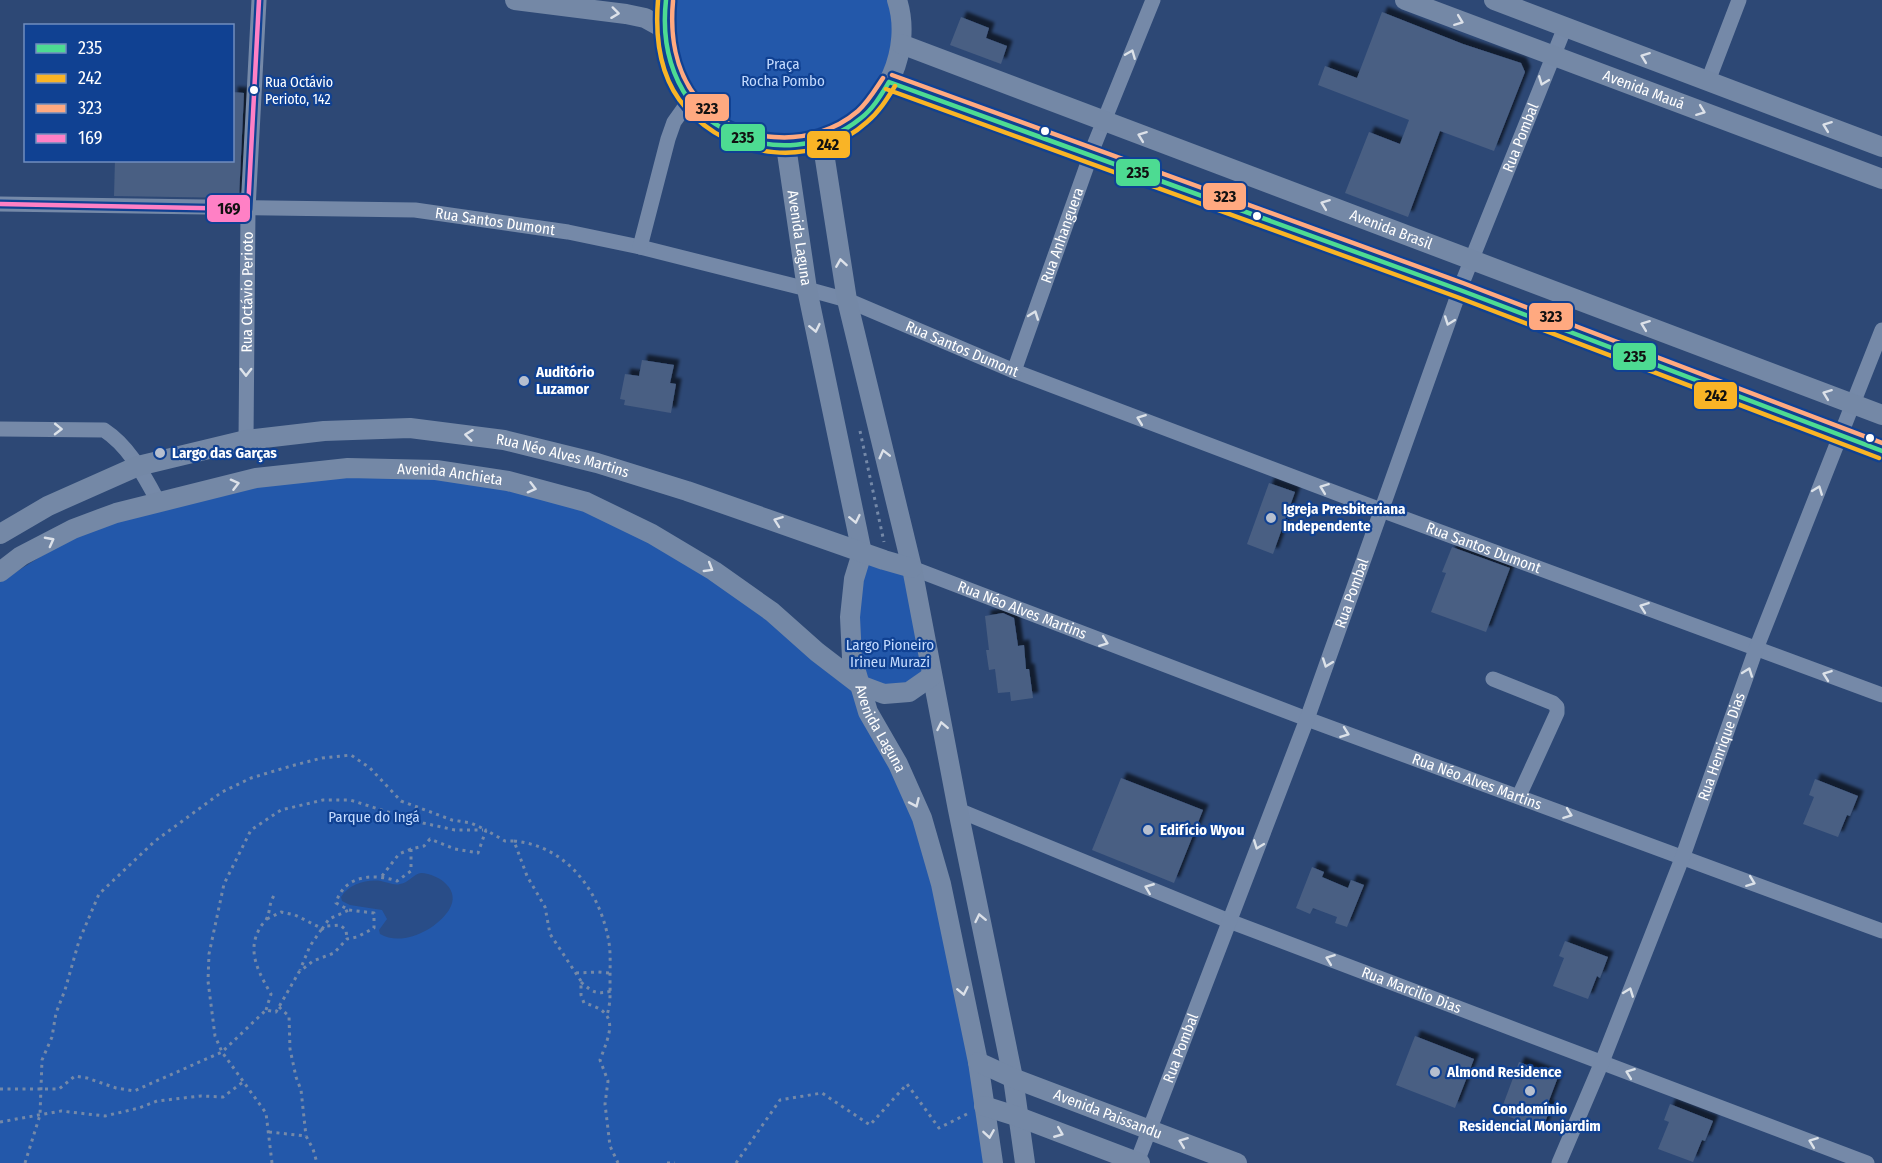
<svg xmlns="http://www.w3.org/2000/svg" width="1882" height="1163" viewBox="0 0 1882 1163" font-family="'Fira Sans Condensed',sans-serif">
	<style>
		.green { fill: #2358aa }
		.water { fill: #294d88 }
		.building { fill: #495f83; filter: url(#shadow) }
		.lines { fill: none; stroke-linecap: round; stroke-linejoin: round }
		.path { stroke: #7589a8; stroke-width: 3; stroke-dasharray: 3 4.5; stroke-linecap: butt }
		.minor { stroke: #7589a8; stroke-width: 15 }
		.major { stroke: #7488a6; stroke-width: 20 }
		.bus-1-casing { stroke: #104192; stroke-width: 9 }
		.bus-2-casing { stroke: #104192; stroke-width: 9 }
		.bus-3-casing { stroke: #104192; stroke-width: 9 }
		.bus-4-casing { stroke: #104192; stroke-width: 9 }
		.bus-1 { stroke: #4ddb92; stroke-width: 4.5 }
		.bus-2 { stroke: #f9b426; stroke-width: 4.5 }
		.bus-3 { stroke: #ffa980; stroke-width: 4.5 }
		.bus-4 { stroke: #ff80c5; stroke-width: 4.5 }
		.oneway { stroke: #dce1e9 }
		.oneway2 { stroke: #dce2e9 }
		.bus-dot { fill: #fff; stroke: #104192; stroke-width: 2 }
		.poi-dot { fill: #b6bfcf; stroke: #104192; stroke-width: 2 }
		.labels { text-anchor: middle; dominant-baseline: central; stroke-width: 4.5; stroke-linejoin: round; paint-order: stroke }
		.bus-label { font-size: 14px; fill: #fff; stroke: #104192; text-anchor: start }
		.park-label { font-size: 15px; fill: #c3dafe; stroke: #104192 }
		.street-label { font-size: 15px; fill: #fff; stroke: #104192 }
		.poi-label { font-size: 15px; font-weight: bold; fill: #fff; stroke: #104192; text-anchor: start }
		.line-badge { stroke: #104192; stroke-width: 2 }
		.pale-badge-label { font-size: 16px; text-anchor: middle; font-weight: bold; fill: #111 }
	</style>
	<defs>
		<filter id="shadow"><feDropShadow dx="5.5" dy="-5.5" stdDeviation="1.5" flood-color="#0009"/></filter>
	</defs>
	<rect width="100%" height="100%" fill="#2d4875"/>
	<!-- green -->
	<path class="green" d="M666,0H897L901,11L877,101L811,143L718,127L671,67Z
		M348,468L508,481L652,534L859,684L852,658L862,553L912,568L932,676L909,692L860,685L922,818L990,1163H0V582L72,537L116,517Z"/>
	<!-- water -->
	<path class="water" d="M421,873C439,874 462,890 449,910C436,930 402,947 380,934L379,930L387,919L382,910L350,905L342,901L341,897C349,884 367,879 381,881C387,882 394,886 400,884C409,883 413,874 421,873Z"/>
	<!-- building -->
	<path class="building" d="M1382,12L1463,44L1521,63L1525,72L1494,151L1440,131L1408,217L1345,193L1369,132L1400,144L1409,120L1318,85L1325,66L1357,78Z
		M961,17L989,28L986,38L1007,46L1001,64L950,45Z
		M232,92L244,93L239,198L114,196L115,160H232Z
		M642,360L674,365L670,383L676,384L671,413L624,405L625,400L620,399L625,374L639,376Z
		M1269,483L1295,492L1273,554L1247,544Z
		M1452,547L1510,568L1486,632L1431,612L1446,573L1442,572Z
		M1003,613L1014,618L1018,646L1024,645L1026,669H1029L1033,698L1011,701L1010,692L998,693L995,669L989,670L986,650H989L985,616Z
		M1121,778L1203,810L1174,883L1092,850Z
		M1815,779L1858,796L1850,816L1847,815L1838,837L1803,824L1814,797L1809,795Z
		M1312,867L1324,872L1322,877L1348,888L1351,880L1364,885L1347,927L1335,923L1337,917L1313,908L1310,914L1296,908Z
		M1565,941L1608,957L1600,978L1597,976L1588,999L1553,986L1564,958L1559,956Z
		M1415,1036L1474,1059L1455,1108L1396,1085Z
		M1519,1062L1558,1077L1547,1106L1551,1107L1542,1130L1500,1113Z
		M1670,1104L1713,1121L1705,1141L1702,1140L1693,1162L1658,1149L1669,1122L1664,1120Z"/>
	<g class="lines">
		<!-- path -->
		<path class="path" d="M860,431L884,542
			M514,841C566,846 598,889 608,937C611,951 610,964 610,978C610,992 611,1002 607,1015
			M382,876L399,854L411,849
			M267,919L281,912L295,915L319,927L321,930L310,946L300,970
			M322,929L329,919L349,910
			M321,930L327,926L340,925L346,930L347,939
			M576,973L598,972L610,973
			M581,982C592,992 597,995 611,991
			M279,1007L289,1016L290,1049L296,1077L301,1090L306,1136
			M266,1010L271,994C259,973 246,951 260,928C261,925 264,923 266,920C271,911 268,904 275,894
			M0,1089H59L75,1076L87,1078L116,1088L134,1091L222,1052L266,1010L276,1012L299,972L313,961L334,953L347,939L357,937L374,928V913L349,910L336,903C344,875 373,873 397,881L411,871V849L424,846L430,839L455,849L478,853L486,830L505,841H514L527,876L545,907L550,934L581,981V995L584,1003C621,1012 610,1033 600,1060L608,1081L605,1104L610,1146L618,1163
			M0,1122L61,1111L105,1116L139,1108L157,1101L201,1096L223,1097L243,1082
			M269,1132L306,1136L313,1149L317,1163
			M25,1163L40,1115L42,1060L52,1037L56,1013L65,990L79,941L99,894L155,841L222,792L251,778L291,766L322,758L351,755L370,768L401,801L452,820L471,823L486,830
			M272,1163L266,1113L222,1052L215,1036L208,981L209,954L224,884L251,830L281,810L323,800H350L423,823L455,830H483
			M667,1163H675
			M736,1163L780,1100L822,1093L870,1125L907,1084L939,1128L969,1113"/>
		<!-- minor -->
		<g class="minor">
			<path d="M1708,81L1739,0"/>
			<path id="s1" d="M0,204L415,210L568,232L640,247L807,289L847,300L1014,371L1381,510L1882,695"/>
			<path d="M640,247L668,139L674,122L689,101"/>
			<path id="s2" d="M1014,371L1095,143L1153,0"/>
			<path d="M0,429L104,430C130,447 144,476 159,503"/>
			<path id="s3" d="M246,440L248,209L259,0"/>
			<path id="s4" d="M912,568L1307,719L1882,931"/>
			<path d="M1493,679L1553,703L1557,707V713L1519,796"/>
			<path id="s5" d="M958,810L1229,921L1867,1163"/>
			<path id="s6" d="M1137,1162L1307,719L1463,281L1565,27"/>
			<path id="s7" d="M1559,1163L1602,1062L1683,856L1756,649L1882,330"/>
		</g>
		<!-- major -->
		<g class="major">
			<path d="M515,0L626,14L645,18L665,29"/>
			<path d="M666,0C659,44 673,85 705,115C709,119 714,124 719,127C780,165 863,143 892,75C902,52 905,24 897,0"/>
			<path id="s8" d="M1405,0L1882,179"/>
			<path d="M1494,0L1882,147"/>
			<path id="s9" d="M901,44L1882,415"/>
			<path d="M889,82L1091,154L1460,290L1882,451"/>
			<path d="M822,140L847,300L912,568L958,810L1013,1078L1025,1163"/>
			<path id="s10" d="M786,146L807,289L862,553L854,579L850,617L852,658L868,712L898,764L922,818L941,884L978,1062L993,1163"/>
			<path id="s11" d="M0,534L48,506L138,466L246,440L324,431L410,428L504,440L597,463L687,491L884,560L912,568"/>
			<path id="s12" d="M0,572L21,556L73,529L116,513L256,478L348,468L436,470L508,481L586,502L652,534L714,571L772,612L817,652L860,685L884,694L909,692L932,676"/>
			<path id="s13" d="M978,1062L1013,1078L1237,1163"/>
			<path d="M984,1106L1019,1117L1140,1163"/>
		</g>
		<defs>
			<path id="bus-1" d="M666,0C662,36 668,70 689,100C698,113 714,124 728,131C771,154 823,149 861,118C873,109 881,95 889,82
				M889,82L1460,290L1882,451"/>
			<path id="bus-2" d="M658,0C655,37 660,79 686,108C731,160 815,169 867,122C879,112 887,99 895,86
				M886,89L1457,297L1879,458"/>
			<path id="bus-3" d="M673,1C670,34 675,70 696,97C734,145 812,151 858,111C868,102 875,90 883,78
				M892,75L1463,283L1882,443"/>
			<path id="bus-4" d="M0,204L248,209L259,0"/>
		</defs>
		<!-- bus-1 casing -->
		<use href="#bus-1" class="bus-1-casing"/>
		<!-- bus-2 casing -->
		<use href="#bus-2" class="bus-2-casing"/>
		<!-- bus-3 casing -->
		<use href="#bus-3" class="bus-3-casing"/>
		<!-- bus-4 casing -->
		<use href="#bus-4" class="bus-4-casing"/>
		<!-- bus-1 -->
		<use href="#bus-1" class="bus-1"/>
		<!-- bus-2 -->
		<use href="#bus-2" class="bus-2"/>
		<!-- bus-3 -->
		<use href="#bus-3" class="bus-3"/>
		<!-- bus-4 -->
		<use href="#bus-4" class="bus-4"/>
	</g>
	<!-- one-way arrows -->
	<defs><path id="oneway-chevron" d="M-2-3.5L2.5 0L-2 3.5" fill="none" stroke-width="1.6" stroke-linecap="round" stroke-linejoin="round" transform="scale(1.5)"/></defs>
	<g class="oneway">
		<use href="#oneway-chevron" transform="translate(615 13) rotate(7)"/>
		<use href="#oneway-chevron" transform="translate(1459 21) rotate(21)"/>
		<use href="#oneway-chevron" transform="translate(1645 57) rotate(-159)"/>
		<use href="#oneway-chevron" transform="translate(1701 111) rotate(21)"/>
		<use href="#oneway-chevron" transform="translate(1827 126) rotate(-159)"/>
		<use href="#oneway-chevron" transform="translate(1142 136) rotate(-159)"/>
		<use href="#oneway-chevron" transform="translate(1325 204) rotate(-159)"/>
		<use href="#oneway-chevron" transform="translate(841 263) rotate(-99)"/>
		<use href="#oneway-chevron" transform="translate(1645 325) rotate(-159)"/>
		<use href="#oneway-chevron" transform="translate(815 328) rotate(78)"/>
		<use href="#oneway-chevron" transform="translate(1827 394) rotate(-159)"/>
		<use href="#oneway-chevron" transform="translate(469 435) rotate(-173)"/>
		<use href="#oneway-chevron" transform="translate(884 454) rotate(-104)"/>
		<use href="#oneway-chevron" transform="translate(235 484) rotate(-14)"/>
		<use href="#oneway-chevron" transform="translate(532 488) rotate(15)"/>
		<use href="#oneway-chevron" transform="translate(855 519) rotate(78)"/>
		<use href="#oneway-chevron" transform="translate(778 521) rotate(-160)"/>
		<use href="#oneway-chevron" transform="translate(50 541) rotate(-28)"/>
		<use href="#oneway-chevron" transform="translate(709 568) rotate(31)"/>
		<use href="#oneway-chevron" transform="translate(942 726) rotate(-101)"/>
		<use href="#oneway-chevron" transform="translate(915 803) rotate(66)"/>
		<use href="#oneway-chevron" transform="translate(980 918) rotate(-102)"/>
		<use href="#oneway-chevron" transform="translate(963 991) rotate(78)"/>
		<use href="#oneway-chevron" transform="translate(1059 1133) rotate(22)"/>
		<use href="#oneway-chevron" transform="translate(989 1134) rotate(81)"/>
		<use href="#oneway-chevron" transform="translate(1183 1142) rotate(-159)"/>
	</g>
	<g class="oneway2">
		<use href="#oneway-chevron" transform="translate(1131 54) rotate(-68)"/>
		<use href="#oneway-chevron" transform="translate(1543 81) rotate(111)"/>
		<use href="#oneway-chevron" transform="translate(1034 315) rotate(-70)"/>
		<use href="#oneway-chevron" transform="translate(1449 321) rotate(110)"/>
		<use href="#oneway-chevron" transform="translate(246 372) rotate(90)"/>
		<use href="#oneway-chevron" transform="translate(1141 419) rotate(-159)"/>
		<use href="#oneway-chevron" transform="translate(58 429) rotate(1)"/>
		<use href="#oneway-chevron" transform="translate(1324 488) rotate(-159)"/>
		<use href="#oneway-chevron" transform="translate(1818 490) rotate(-69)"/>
		<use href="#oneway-chevron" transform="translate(1644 607) rotate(-160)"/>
		<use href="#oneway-chevron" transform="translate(1104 642) rotate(21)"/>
		<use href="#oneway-chevron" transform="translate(1327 663) rotate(110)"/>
		<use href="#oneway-chevron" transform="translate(1748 672) rotate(-70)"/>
		<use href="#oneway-chevron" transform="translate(1827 675) rotate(-160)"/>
		<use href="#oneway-chevron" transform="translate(1345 733) rotate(20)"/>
		<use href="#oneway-chevron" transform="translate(1568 814) rotate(20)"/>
		<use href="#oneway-chevron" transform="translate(1258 845) rotate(111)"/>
		<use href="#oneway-chevron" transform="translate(1751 882) rotate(21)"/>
		<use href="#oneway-chevron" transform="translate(1149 888) rotate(-158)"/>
		<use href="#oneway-chevron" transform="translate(1330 959) rotate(-159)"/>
		<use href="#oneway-chevron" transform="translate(1629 992) rotate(-69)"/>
		<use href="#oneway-chevron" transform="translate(1630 1073) rotate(-159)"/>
		<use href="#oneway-chevron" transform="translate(1813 1142) rotate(-159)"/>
	</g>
	<!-- markers -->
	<g class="bus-dot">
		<circle cx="254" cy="90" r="5"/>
		<circle cx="1045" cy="131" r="5"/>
		<circle cx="1257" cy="216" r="5"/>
		<circle cx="1870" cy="438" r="5"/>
	</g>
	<g class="poi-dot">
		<circle cx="524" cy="381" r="6"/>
		<circle cx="160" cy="453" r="6"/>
		<circle cx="1271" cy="518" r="6"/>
		<circle cx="1148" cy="830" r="6"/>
		<circle cx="1435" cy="1072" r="6"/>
		<circle cx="1530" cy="1091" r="6"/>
	</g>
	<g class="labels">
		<!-- bus labels -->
		<g class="bus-label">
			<text x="265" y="82">Rua Octávio<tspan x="265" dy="17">Perioto, 142</tspan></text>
		</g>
		<!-- park labels -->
		<g class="park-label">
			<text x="783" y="64">Praça<tspan x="783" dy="17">Rocha Pombo</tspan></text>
			<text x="890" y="645">Largo Pioneiro<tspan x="890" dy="17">Irineu Murazi</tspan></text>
			<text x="374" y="817">Parque do Ingá</text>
		</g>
		<!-- street labels -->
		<g class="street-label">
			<text stroke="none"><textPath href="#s8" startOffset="255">Avenida Mauá</textPath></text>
			<text stroke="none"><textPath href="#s6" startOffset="1094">Rua Pombal</textPath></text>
			<text stroke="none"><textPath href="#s1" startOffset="496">Rua Santos Dumont</textPath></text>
			<text stroke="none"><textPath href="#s9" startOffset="524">Avenida Brasil</textPath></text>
			<text stroke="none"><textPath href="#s2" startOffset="144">Rua Anhanguera</textPath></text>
			<text stroke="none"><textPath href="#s10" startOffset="93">Avenida Laguna</textPath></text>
			<text stroke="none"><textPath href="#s3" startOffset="148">Rua Octávio Perioto</textPath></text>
			<text stroke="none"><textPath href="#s1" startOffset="982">Rua Santos Dumont</textPath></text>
			<text stroke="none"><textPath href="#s11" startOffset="585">Rua Néo Alves Martins</textPath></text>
			<text stroke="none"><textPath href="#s12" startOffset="470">Avenida Anchieta</textPath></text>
			<text stroke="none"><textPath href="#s1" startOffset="1540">Rua Santos Dumont</textPath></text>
			<text stroke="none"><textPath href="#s6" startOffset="608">Rua Pombal</textPath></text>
			<text stroke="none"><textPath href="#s4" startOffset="118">Rua Néo Alves Martins</textPath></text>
			<text stroke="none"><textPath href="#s10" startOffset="597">Avenida Laguna</textPath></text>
			<text stroke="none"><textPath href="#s7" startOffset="447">Rua Henrique Dias</textPath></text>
			<text stroke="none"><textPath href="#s4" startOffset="604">Rua Néo Alves Martins</textPath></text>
			<text stroke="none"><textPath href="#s5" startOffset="488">Rua Marcilio Dias</textPath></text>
			<text stroke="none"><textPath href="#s6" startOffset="122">Rua Pombal</textPath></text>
			<text stroke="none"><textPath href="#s13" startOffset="140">Avenida Paissandu</textPath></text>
		</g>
		<!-- poi labels -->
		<g class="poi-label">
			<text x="536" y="372">Auditório<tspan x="536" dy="17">Luzamor</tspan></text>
			<text x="172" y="453">Largo das Garças</text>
			<text x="1283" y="509">Igreja Presbiteriana<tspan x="1283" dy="17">Independente</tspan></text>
			<text x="1160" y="830">Edifício Wyou</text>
			<text x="1447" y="1072">Almond Residence</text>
			<text x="1530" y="1109" text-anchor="middle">Condomínio<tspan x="1530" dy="17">Residencial Monjardim</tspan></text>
		</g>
	</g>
	<g class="line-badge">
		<rect x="684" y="93" width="46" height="29" rx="6" fill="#ffa980"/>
		<rect x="720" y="123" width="46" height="29" rx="6" fill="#4ddb92"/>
		<rect x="806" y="130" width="45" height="29" rx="6" fill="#f9b426"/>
		<rect x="1115" y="158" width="46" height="29" rx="6" fill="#4ddb92"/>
		<rect x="1202" y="182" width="45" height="29" rx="6" fill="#ffa980"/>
		<rect x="206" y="194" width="45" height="29" rx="6" fill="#ff80c5"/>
		<rect x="1528" y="302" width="46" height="29" rx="6" fill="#ffa980"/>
		<rect x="1612" y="342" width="45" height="29" rx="6" fill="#4ddb92"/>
		<rect x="1693" y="381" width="45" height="29" rx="6" fill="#f9b426"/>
	</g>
	<g class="pale-badge-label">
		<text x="707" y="114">323</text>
		<text x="743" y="143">235</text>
		<text x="828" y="150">242</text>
		<text x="1138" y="178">235</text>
		<text x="1225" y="202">323</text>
		<text x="229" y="214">169</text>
		<text x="1551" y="322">323</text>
		<text x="1635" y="362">235</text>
		<text x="1716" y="401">242</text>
	</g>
	<!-- legend -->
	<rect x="24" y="24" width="210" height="138" fill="#104192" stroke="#708dbe" stroke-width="1.5"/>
	<rect x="36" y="44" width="30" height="9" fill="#4ddb92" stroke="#708dbe" stroke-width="1.5"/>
	<text x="78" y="54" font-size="18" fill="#ffffff">235</text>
	<rect x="36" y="74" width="30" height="9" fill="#f9b426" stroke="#708dbe" stroke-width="1.5"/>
	<text x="78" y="84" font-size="18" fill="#ffffff">242</text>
	<rect x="36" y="104" width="30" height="9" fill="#ffa980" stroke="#708dbe" stroke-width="1.5"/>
	<text x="78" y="114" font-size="18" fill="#ffffff">323</text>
	<rect x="36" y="134" width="30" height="9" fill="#ff80c5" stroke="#708dbe" stroke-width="1.5"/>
	<text x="78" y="144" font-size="18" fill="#ffffff">169</text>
</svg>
